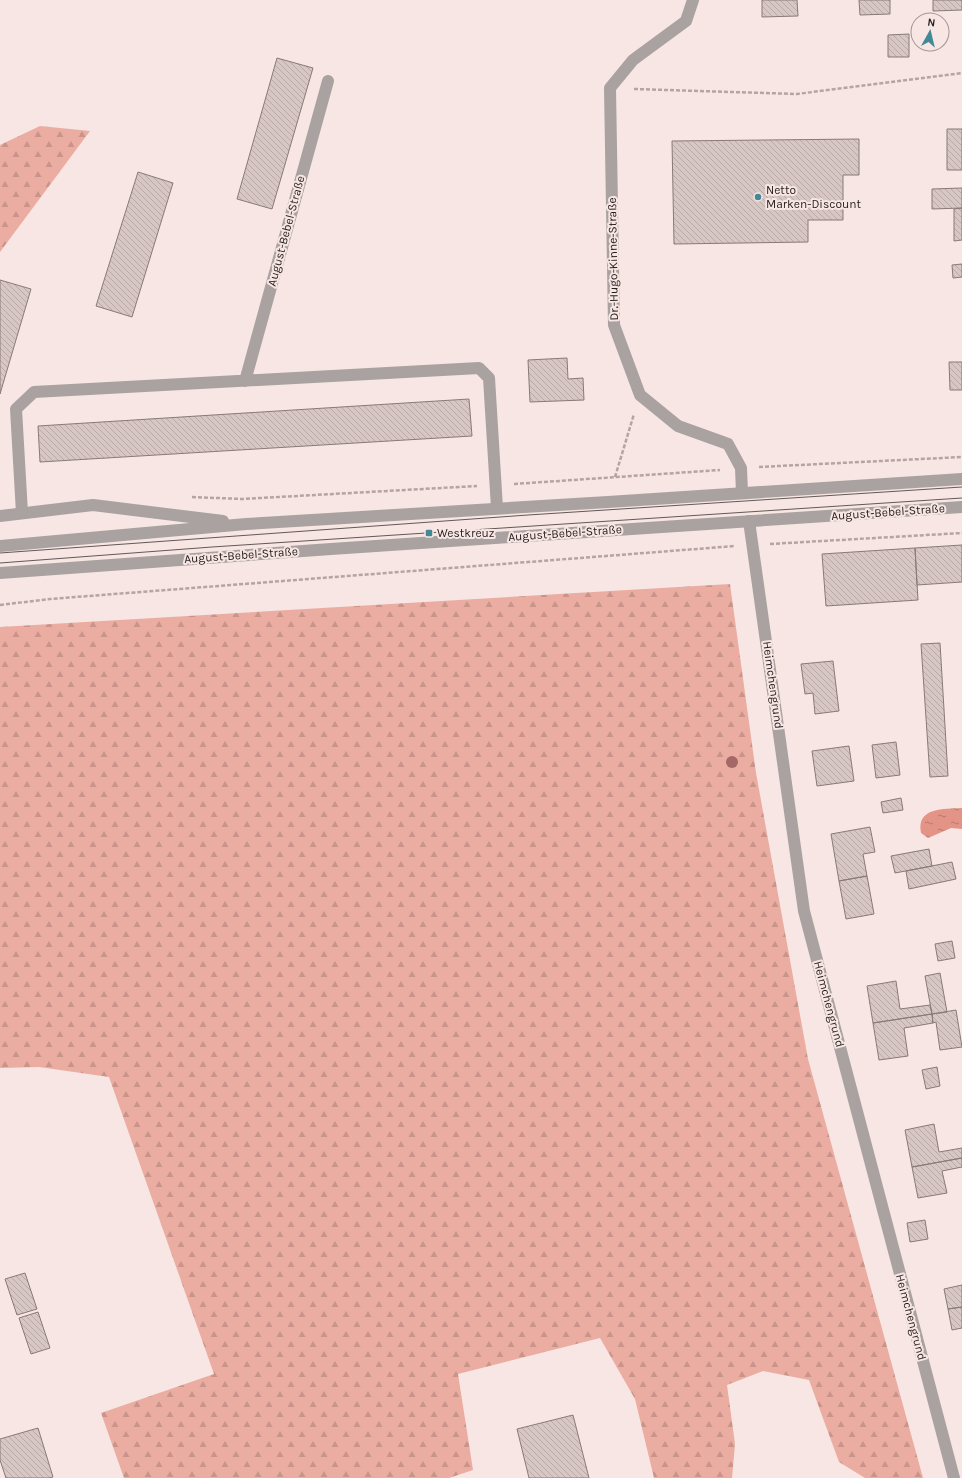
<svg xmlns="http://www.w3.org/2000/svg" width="962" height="1478" viewBox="0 0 962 1478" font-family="Karla,sans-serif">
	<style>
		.forest { fill: url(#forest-firs) }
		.water { fill: url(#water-ripples) }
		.building { fill: url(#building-back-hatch); stroke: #897a77 }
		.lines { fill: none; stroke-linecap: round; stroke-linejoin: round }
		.path { stroke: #b3a5a3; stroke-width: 2.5; stroke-dasharray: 4 2; stroke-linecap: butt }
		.service { stroke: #a9a2a0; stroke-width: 12 }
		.minor { stroke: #a9a2a0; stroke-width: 12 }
		.tertiary { stroke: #a9a2a0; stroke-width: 12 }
		.tram { stroke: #625957; stroke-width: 1 }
		.tree { fill: #a66866 }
		.poi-dot { fill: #438995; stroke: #f7e6e3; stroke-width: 1.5 }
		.labels { text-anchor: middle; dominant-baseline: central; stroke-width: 4; stroke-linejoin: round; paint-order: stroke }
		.poi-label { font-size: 12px; fill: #231d1c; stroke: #f7e6e3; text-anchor: start }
		.street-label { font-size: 12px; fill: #231d1c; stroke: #f7e6e3 }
	</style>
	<defs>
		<pattern id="forest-firs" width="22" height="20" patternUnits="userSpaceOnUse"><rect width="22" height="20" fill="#ebaca1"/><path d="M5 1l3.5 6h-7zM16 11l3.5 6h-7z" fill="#c9948a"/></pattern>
		<pattern id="water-ripples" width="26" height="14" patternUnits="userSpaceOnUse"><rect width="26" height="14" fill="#e49486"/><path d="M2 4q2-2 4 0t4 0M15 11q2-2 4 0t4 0" fill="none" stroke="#b8786d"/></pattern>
		<pattern id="building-back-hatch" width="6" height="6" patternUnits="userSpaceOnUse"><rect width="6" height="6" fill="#d7c6c3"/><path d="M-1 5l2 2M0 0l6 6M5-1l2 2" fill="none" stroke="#b8aaa7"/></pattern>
	</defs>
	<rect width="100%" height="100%" fill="#f7e6e3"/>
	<!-- forest -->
	<path class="forest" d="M40,126L90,131L0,252V145Z
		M730,584L756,773L808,1059L923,1478H865L839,1462L809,1380L763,1371L727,1385L735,1444L732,1478H654L635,1399L600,1338L458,1374L473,1470L449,1478H124L101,1413L214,1374L109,1077L39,1067L0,1068V627Z"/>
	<!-- water -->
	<path class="water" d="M962,808V829L951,828L928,838L921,833C916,807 944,809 962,808Z"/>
	<!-- building -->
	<path class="building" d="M762,0H797L798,16L762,17Z
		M859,0H890V14L860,15Z
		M933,0H962V10L933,11Z
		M909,34V57H888V35Z
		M277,58L313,68L272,209L237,199Z
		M947,129H962V170H947Z
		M859,139V175H843V220H808V242L674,244L672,141Z
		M138,172L173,183L132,317L96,306Z
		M962,188V208L932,209V189Z
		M962,208V240L954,241V209Z
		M962,264V277L953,278L952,265Z
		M0,280L31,289L0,394Z
		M567,358L568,379L583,378L584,400L530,402L528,360Z
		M949,362H962V390H950Z
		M469,399L472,436L40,462L38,426Z
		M962,545V582L917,585L915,548Z
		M915,548L918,600L826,606L822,554Z
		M940,643L948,776L930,777L921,644Z
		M833,661L839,711L815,714L813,693L805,694L801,664Z
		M896,742L900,775L876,778L872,745Z
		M849,746L854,781L817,786L812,751Z
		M901,798L903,810L883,813L881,802Z
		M870,827L875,852L863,854L867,876L839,881L831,834Z
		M929,849L932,866L895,873L891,856Z
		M952,862L956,879L909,889L906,871Z
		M867,876L874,914L846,919L839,881Z
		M952,941L955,958L938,961L935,944Z
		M940,973L947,1012L932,1014L925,976Z
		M896,981L900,1009L930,1005L932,1014L873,1023L867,986Z
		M956,1010L962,1047L940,1050L936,1022L933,1023L932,1014Z
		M932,1014L933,1023L904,1028L908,1056L879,1060L873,1023Z
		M937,1067L940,1086L926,1089L922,1070Z
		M934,1124L939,1152L962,1148V1158L912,1167L905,1130Z
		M962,1158V1167L942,1171L947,1193L918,1198L912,1167Z
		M925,1220L928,1239L910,1242L907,1223Z
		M25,1273L37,1309L17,1315L5,1279Z
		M962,1285V1307L948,1309L944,1289Z
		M962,1307V1328L952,1330L948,1309Z
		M38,1312L50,1348L31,1354L19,1318Z
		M573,1415L589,1478H529L517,1429Z
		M38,1428L53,1477L49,1478H6L0,1460V1439Z"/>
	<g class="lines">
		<!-- path -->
		<path class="path" d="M634,89L797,94L962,73
			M759,467L962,457
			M615,477L634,414
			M514,484L720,470
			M192,497L242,499L477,486
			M770,544L962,533
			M0,605L50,599L735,546"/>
		<!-- service -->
		<path class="service" d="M245,381L328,81
			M22,513L16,409L34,392L479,368L489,378L497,508"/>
		<!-- minor -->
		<path class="minor" d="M693,0L686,21L633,60L610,88L614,325L640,395L678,426L728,444L741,468L742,493
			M749,521L804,911L954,1478"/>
		<!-- tertiary -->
		<path class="tertiary" d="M0,516L93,505L223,521
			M0,546L246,524L608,502L962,479
			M0,573L331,549L962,507"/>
		<!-- tram -->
		<path class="tram" d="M0,553L528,515L962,487
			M0,563L212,547L962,498"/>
	</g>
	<!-- trees -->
	<circle class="tree" cx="732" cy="762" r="6"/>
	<!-- markers -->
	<g class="poi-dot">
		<circle cx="758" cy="197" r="4"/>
		<rect x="425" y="529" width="8" height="8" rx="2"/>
	</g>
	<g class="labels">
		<!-- poi labels -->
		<g class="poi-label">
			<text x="766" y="190">Netto<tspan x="766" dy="14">Marken-Discount</tspan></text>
			<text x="437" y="533">Westkreuz</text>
		</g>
		<!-- street labels -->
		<g class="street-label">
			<text transform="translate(286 231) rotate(-75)">August-Bebel-Straße</text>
			<text transform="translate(613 259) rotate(-91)">Dr.-Hugo-Kinne-Straße</text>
			<text transform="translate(888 512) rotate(-4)">August-Bebel-Straße</text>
			<text transform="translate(565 533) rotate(-4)">August-Bebel-Straße</text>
			<text transform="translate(241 555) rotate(-4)">August-Bebel-Straße</text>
			<text transform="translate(773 685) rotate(82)">Heimchengrund</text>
			<text transform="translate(829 1004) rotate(75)">Heimchengrund</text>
			<text transform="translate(911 1317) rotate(75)">Heimchengrund</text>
		</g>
	</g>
	<!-- north arrow -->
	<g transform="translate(930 32) rotate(8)"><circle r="19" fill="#f7e6e3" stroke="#a29693"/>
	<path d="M0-3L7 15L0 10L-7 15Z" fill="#438995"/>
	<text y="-6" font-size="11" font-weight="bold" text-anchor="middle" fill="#231d1c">N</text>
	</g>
</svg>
